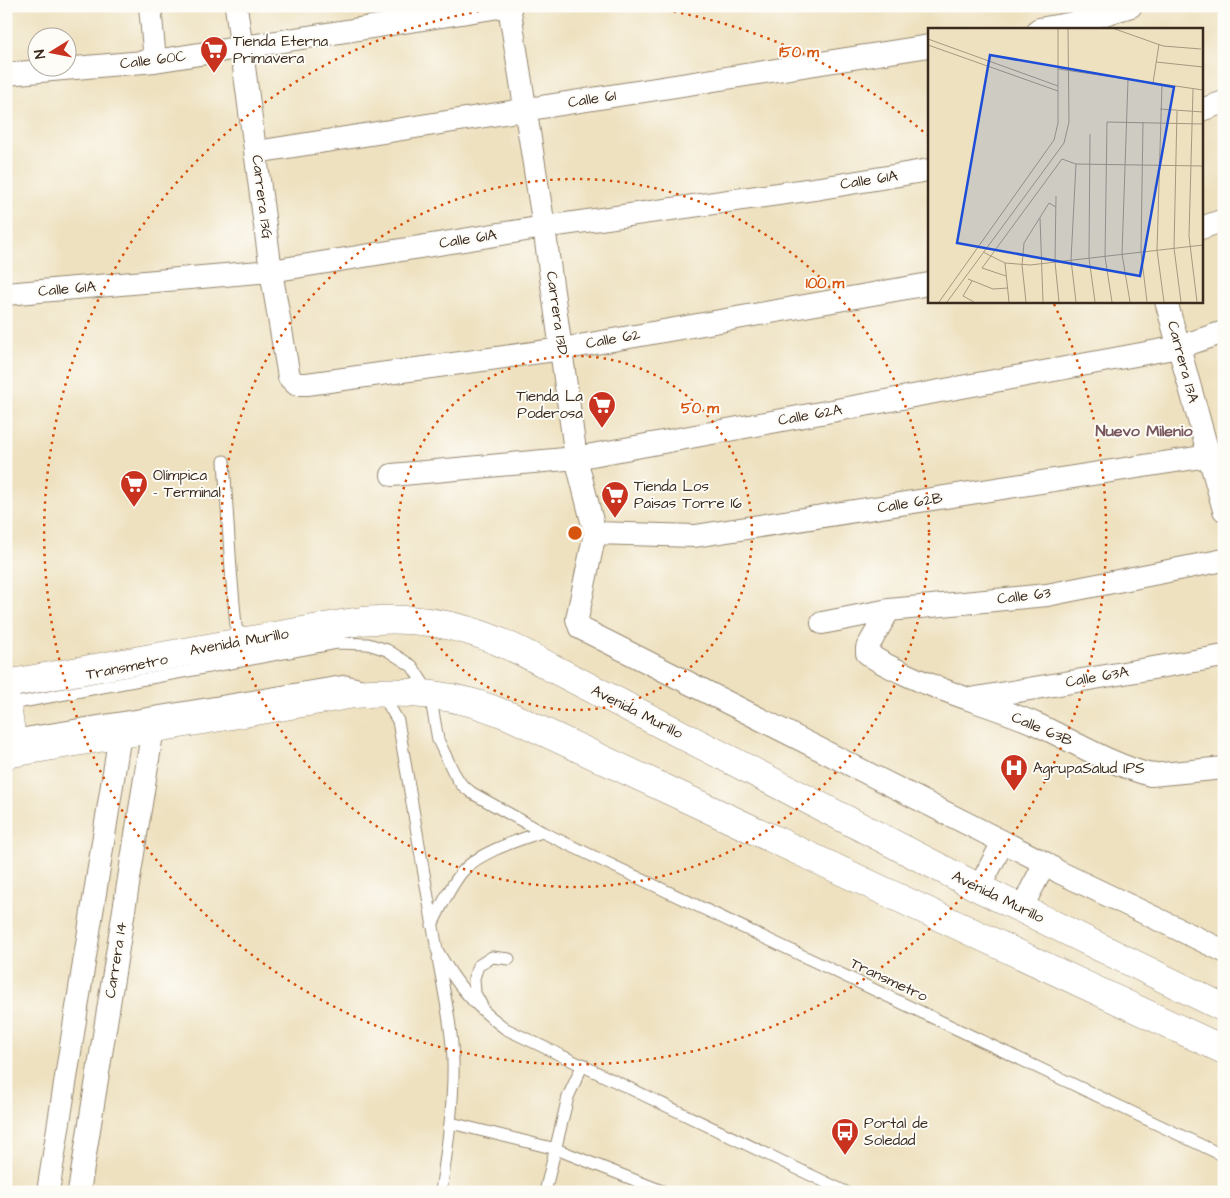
<svg xmlns="http://www.w3.org/2000/svg" width="1230" height="1198" viewBox="0 0 1230 1198" font-family="'Architects Daughter',sans-serif">
	<style>
		.lines { fill: none; stroke-linecap: round; stroke-linejoin: round }
		.lane-casing { stroke: #94866f; stroke-width: 13 }
		.street-casing { stroke: #94866f; stroke-width: 24 }
		.secondary-casing { stroke: #94866f; stroke-width: 29 }
		.primary-casing { stroke: #94866f; stroke-width: 29 }
		.lane { stroke: #fff; stroke-width: 11 }
		.street { stroke: #fff; stroke-width: 22 }
		.secondary { stroke: #fff; stroke-width: 28 }
		.primary { stroke: #fff; stroke-width: 28 }
		.ring { fill: none; stroke: #d7540e; stroke-width: 2.5; stroke-dasharray: 2.5 5 }
		.labels { text-anchor: middle; dominant-baseline: central; stroke-width: 4; stroke-linejoin: round; paint-order: stroke }
		.poi-label { font-size: 15px; fill: #3b2a1e; stroke: #fdfcf7; text-anchor: start }
		.street-label { font-size: 15px; fill: #3b2a1e; stroke: #fdfcf7 }
		.neighbourhood-label { font-size: 16px; font-weight: bold; fill: #77565c; stroke: #fdfcf7 }
		.inset-road { fill: none; stroke: #a6987f; stroke-width: 1 }
		.view { fill: #1d4ed8; fill-opacity: 0.15; stroke: #1d4ed8; stroke-width: 2.5 }
		.inset-edge { fill: none; stroke: #3b2a1e; stroke-width: 2.5 }
		.centre { fill: #d7540e; stroke: #fdfcf7; stroke-width: 2.5 }
		.ring-label { font-size: 15px; text-anchor: middle; font-weight: bold; fill: #d7540e; stroke: #fdfcf7; stroke-width: 4; stroke-linejoin: round; paint-order: stroke }
	</style>
	<rect width="100%" height="100%" fill="#fdfcf7"/>
	<filter id="ink" filterUnits="userSpaceOnUse"><feTurbulence type="fractalNoise" baseFrequency=".02" numOctaves="2"/><feDisplacementMap in="SourceGraphic" scale="10" xChannelSelector="R" yChannelSelector="G"/><feConvolveMatrix kernelMatrix="1 2 1 2 8 2 1 2 1" color-interpolation-filters="sRGB"/></filter>
	<filter id="wash" filterUnits="userSpaceOnUse"><feTurbulence type="fractalNoise" baseFrequency=".0096" numOctaves="4" result="noise"/><feDisplacementMap in="SourceGraphic" scale="20" xChannelSelector="R" yChannelSelector="G"/><feGaussianBlur stdDeviation="1.12" result="paint"/><feColorMatrix in="noise" values="0 0 0 0 0 0 0 0 0 0 0 0 0 0 0 0 0 1.4 0 .05"/><feComposite in="paint" operator="in"/></filter>
	<g filter="url(#wash)">
		<rect width="100%" height="100%" fill="#eee1c0"/>
	</g>
	<g filter="url(#ink)">
		<g class="lines">
			<defs>
				<path id="lane" d="M224,461L231,570L236,626L241,641
					M380,695L388,704L398,721L437,950C456,984 473,1005 506,1029L846,1192
					M6,705L337,643L368,644L387,650L412,666L430,694L438,740L454,773L461,784L472,793L542,832L1224,1156
					M10,736L346,681L362,685
					M432,925C441,907 450,886 463,871C479,852 519,840 542,832
					M438,958C444,992 452,1027 453,1061C454,1105 447,1148 441,1192
					M482,1006L475,993L474,978L478,966L492,957L509,959
					M451,1123L556,1149L665,1192
					M545,1192L568,1097L583,1064"/>
				<path id="street" d="M150,6L155,61
					M236,6L271,271L289,377L296,384H307L562,349L929,284
					M509,6L544,227L576,458L595,533L577,619L580,628L1045,863L1059,872L1224,951
					M1039,29L1079,22L1131,6
					M6,74L155,61L506,6
					M1201,110L1224,102
					M256,152L929,46
					M1201,228L1224,220
					M6,294L271,271L544,227L821,188L929,170
					M1166,301L1224,510
					M392,475L576,458L1179,347L1224,332
					M595,533L695,536L1208,456L1224,452
					M889,610L867,648V653C878,662 891,667 903,673C946,694 992,705 1036,724C1073,741 1111,765 1151,775L1224,768
					M822,623L889,610L1047,595L1224,560
					M970,699L1224,656
					M979,888L1003,842
					M1021,909L1045,863
					M48,1192L120,734
					M79,1192L153,728"/>
				<path id="secondary" d="M6,700L14,752"/>
				<path id="primary" d="M6,684L336,625C349,623 363,620 377,620C443,616 496,636 552,668L979,888L1224,1008
					M6,754L354,694C392,691 432,692 469,702C483,705 496,711 510,716L1224,1050"/>
			</defs>
			<!-- lane casing -->
			<use href="#lane" class="lane-casing"/>
			<!-- street casing -->
			<use href="#street" class="street-casing"/>
			<!-- secondary casing -->
			<use href="#secondary" class="secondary-casing"/>
			<!-- primary casing -->
			<use href="#primary" class="primary-casing"/>
			<!-- lane -->
			<use href="#lane" class="lane"/>
			<!-- street -->
			<use href="#street" class="street"/>
			<!-- secondary -->
			<use href="#secondary" class="secondary"/>
			<!-- primary -->
			<use href="#primary" class="primary"/>
		</g>
	</g>
	<!-- distance rings -->
	<g class="ring">
		<circle cx="575" cy="533" r="177"/>
		<circle cx="575" cy="533" r="354"/>
		<path d="M644 7A531 531 0 0 1 927 135M1054 304A531 531 0 1 1 506 7"/>
	</g>
	<!-- icons -->
	<defs>
		<symbol id="supermarket-pin" viewBox="-11 -11 22 30"><path d="M0 17L-7.5 6A9.5 9.5 0 1 1 7.5 6Z" fill="#c8321e" stroke="#fdfcf7"/><path d="M-6-5.5h2.5l.6 2H6L4.5 2H-2.5L-4.4-4H-6ZM-1.5 3.2a1.3 1.3 0 1 0 .1 0ZM3 3.2a1.3 1.3 0 1 0 .1 0Z" fill="#fff"/></symbol>
		<symbol id="hospital-pin" viewBox="-11 -11 22 30"><path d="M0 17L-7.5 6A9.5 9.5 0 1 1 7.5 6Z" fill="#c8321e" stroke="#fdfcf7"/><path d="M-5-5h3v3.5h4V-5h3V5h-3V1.5h-4V5h-3Z" fill="#fff"/></symbol>
		<symbol id="bus-pin" viewBox="-11 -11 22 30"><path d="M0 17L-7.5 6A9.5 9.5 0 1 1 7.5 6Z" fill="#c8321e" stroke="#fdfcf7"/><path d="M-5-6H5V4H4V6H2V4H-2V6H-4V4H-5ZM-3.5-4V0h7V-4ZM-3.5 1.2v1.5H-2V1.2ZM2 1.2v1.5H3.5V1.2Z" fill="#fff"/></symbol>
	</defs>
	<g fill-rule="evenodd">
		<use href="#supermarket-pin" x="198" y="34" width="32" height="43"/>
		<use href="#supermarket-pin" x="586" y="389" width="32" height="43"/>
		<use href="#supermarket-pin" x="118" y="468" width="32" height="43"/>
		<use href="#supermarket-pin" x="599" y="479" width="32" height="43"/>
		<use href="#hospital-pin" x="998" y="752" width="32" height="43"/>
		<use href="#bus-pin" x="829" y="1116" width="32" height="43"/>
	</g>
	<g class="labels">
		<!-- poi labels -->
		<g class="poi-label">
			<text x="233" y="41">Tienda Eterna<tspan x="233" dy="17">Primavera</tspan></text>
			<text x="583" y="396" text-anchor="end">Tienda La<tspan x="583" dy="17">Poderosa</tspan></text>
			<text x="153" y="475">Olímpica<tspan x="153" dy="17">- Terminal</tspan></text>
			<text x="634" y="486">Tienda Los<tspan x="634" dy="17">Paisas Torre 16</tspan></text>
			<text x="1033" y="768">AgrupaSalud IPS</text>
			<text x="864" y="1123">Portal de<tspan x="864" dy="17">Soledad</tspan></text>
		</g>
		<!-- street labels -->
		<g class="street-label">
			<text transform="translate(153 60) rotate(-7)">Calle 60C</text>
			<text transform="translate(592 99) rotate(-9)">Calle 61</text>
			<text transform="translate(869 180) rotate(-9)">Calle 61A</text>
			<text transform="translate(262 197) rotate(83)">Carrera 13G</text>
			<text transform="translate(468 239) rotate(-9)">Calle 61A</text>
			<text transform="translate(67 289) rotate(-5)">Calle 61A</text>
			<text transform="translate(557 313) rotate(82)">Carrera 13D</text>
			<text transform="translate(613 339) rotate(-10)">Calle 62</text>
			<text transform="translate(1183 362) rotate(75)">Carrera 13A</text>
			<text transform="translate(810 415) rotate(-10)">Calle 62A</text>
			<text transform="translate(910 503) rotate(-9)">Calle 62B</text>
			<text transform="translate(1024 596) rotate(-7)">Calle 63</text>
			<text transform="translate(239 642) rotate(-10)">Avenida Murillo</text>
			<text transform="translate(127 667) rotate(-11)">Transmetro</text>
			<text transform="translate(1097 677) rotate(-10)">Calle 63A</text>
			<text transform="translate(637 712) rotate(27)">Avenida Murillo</text>
			<text transform="translate(1042 729) rotate(23)">Calle 63B</text>
			<text transform="translate(998 897) rotate(26)">Avenida Murillo</text>
			<text transform="translate(116 960) rotate(-81)">Carrera 14</text>
			<text transform="translate(889 980) rotate(25)">Transmetro</text>
		</g>
		<!-- neighbourhood labels -->
		<g class="neighbourhood-label">
			<text x="1144" y="431">Nuevo Milenio</text>
		</g>
	</g>
	<!-- overview -->
	<g transform="translate(928 28)">
		<rect width="275" height="275" fill="#eee1c0"/>
		<path class="inset-road" d="M187,1L235,18L273,21M0,11L130,58M0,17L130,63M228,34L275,39M130,41L275,62M200,52L194,226L202,274M225,55L231,16M234,56L229,222L236,274M265,61L261,208L269,274M232,81L275,84M249,83L246,220L253,274M215,94L213,224L219,274M162,106L161,230L167,274M148,136L143,232L148,274M128,168L127,234L131,274M112,190L115,274M55,224L77,235L102,237L275,217M77,235L81,274M78,248L54,240L134,131L148,136L275,138M40,251L65,261L80,260M44,253L35,268L46,274M11,274L126,112L130,95V1M19,274L136,115L141,94L140,1M98,274L94,237L96,215L121,175L128,179M184,274L177,229L179,94L275,96"/>
		<path class="view" d="M62,27L246,59L212,248L29,215Z"/>
		<rect width="275" height="275" class="inset-edge"/>
	</g>
	<circle cx="575" cy="533" r="8" class="centre"/>
	<g class="ring-label">
		<text x="799" y="57">150 m</text>
		<text x="825" y="288">100 m</text>
		<text x="700" y="413">50 m</text>
	</g>
	<!-- margin -->
	<rect width="1230" height="1198" fill="none" stroke="#fdfcf7" stroke-width="25"/>
	<!-- north arrow -->
	<g transform="translate(52 52) rotate(260)"><circle r="24" fill="#fdfcf7" stroke="#afa8a0"/>
	<path d="M0-4L9 19L0 12L-9 19Z" fill="#c8321e"/>
	<text y="-8" font-size="14" font-weight="bold" text-anchor="middle" fill="#3b2a1e">N</text>
	</g>
</svg>
